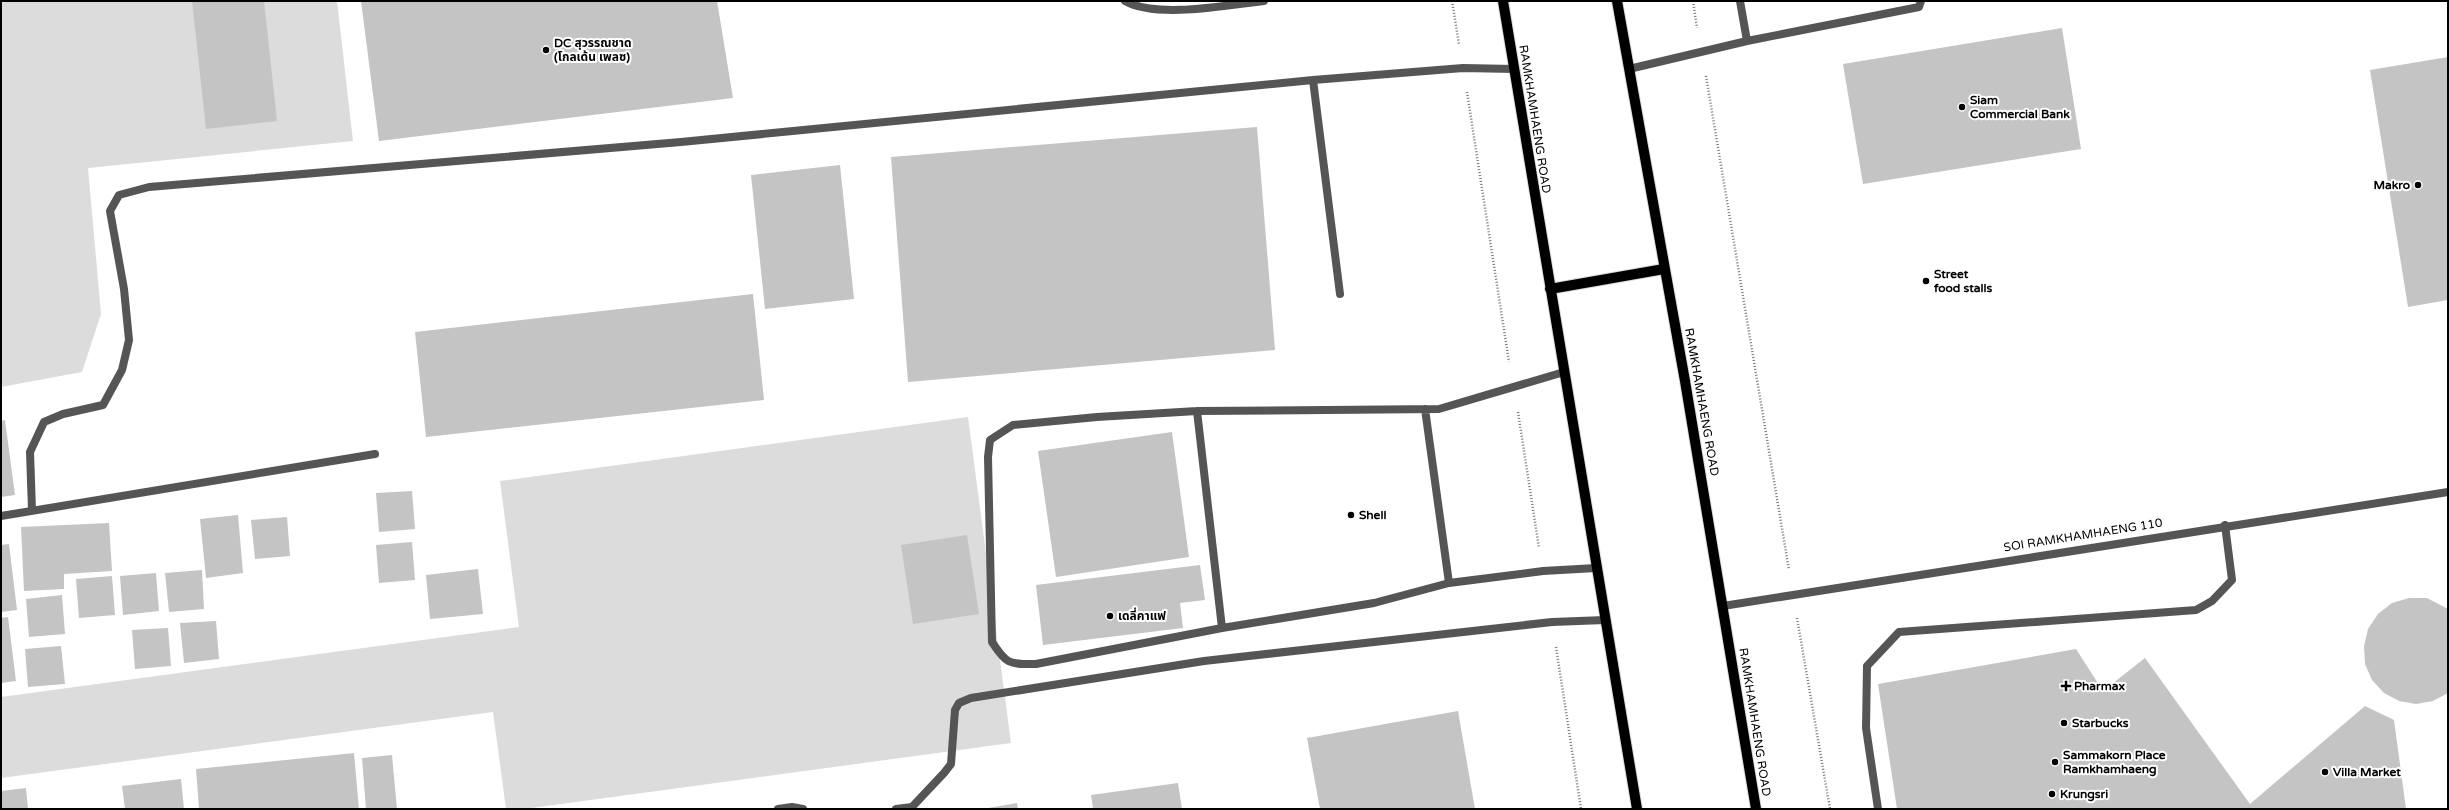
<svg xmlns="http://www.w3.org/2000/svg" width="2449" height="810" viewBox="0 0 2449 810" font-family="'Varela Round','Noto Sans Thai',sans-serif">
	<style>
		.green { fill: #dcdcdc }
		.building { fill: #c4c4c4 }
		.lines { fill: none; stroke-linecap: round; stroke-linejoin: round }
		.primary-casing { stroke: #dbdbdb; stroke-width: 12 }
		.path { stroke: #777; stroke-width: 2.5; stroke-dasharray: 1 2; stroke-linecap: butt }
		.service { stroke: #555; stroke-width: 8 }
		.tertiary { stroke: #555; stroke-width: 8 }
		.primary { stroke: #000; stroke-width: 10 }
		.poi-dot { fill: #000; stroke: #fff; stroke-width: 1.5 }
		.labels { text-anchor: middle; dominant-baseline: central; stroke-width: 4; stroke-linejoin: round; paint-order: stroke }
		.poi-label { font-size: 12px; font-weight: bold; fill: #000; stroke: #fff; text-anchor: start }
		.street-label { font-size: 12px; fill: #000; stroke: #fff }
	</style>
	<rect width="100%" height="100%" fill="#fff"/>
	<!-- green -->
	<path class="green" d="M1,1H337L353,141L88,168L101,314L82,372L1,387Z
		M968,417L1011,743L524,809H506L493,712L1,778V697L519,627L500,481Z"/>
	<!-- building -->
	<path class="building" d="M192,1H264L277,121L206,129Z
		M361,1H717L733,98L379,141Z
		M2062,28L2081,149L1863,184L1843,64Z
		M2448,57V300L2408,307L2370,70Z
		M1257,127L1275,350L908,382L891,157Z
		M840,165L854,299L765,309L751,175Z
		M753,294L764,400L426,437L415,332Z
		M5,420L15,495L1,497V421Z
		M1172,432L1189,557L1056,577L1038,451Z
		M412,491L415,529L379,532L376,493Z
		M238,515L243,573L206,578L200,519Z
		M287,517L290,556L255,559L251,520Z
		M109,523L112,571L64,574V589L24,591L21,527Z
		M967,535L979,614L913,624L901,545Z
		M412,542L415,580L379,583L376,545Z
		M9,544L17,610L1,612V545Z
		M1200,565L1205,600L1180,603L1183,628L1043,645L1036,585Z
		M478,569L483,614L430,619L426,575Z
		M202,570L204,609L169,612L165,573Z
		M156,573L159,611L123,615L120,576Z
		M112,576L115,615L79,618L76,579Z
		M62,595L65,634L29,637L26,599Z
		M2409,598H2427L2448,609V693L2433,701L2416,704L2399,701L2384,693L2372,680L2365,664L2364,646L2368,629L2378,614L2392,603Z
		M8,617L16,681L1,683V618Z
		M216,621L219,659L184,663L180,623Z
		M168,628L171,666L135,669L132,630Z
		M61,646L65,684L28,687L25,649Z
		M2076,649L2103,691L2145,658L2250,804L2365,706L2394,720L2406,809H1897L1878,684Z
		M1458,711L1475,809H1320L1307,738Z
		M354,753L359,809H199L196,769Z
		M392,755L397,809H366L362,758Z
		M181,779L184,809H125L122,786Z
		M1178,783L1182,809H1093L1091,795Z
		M26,788L28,809H1V791Z
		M1017,803L1018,809H988V808Z"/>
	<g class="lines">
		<defs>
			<path id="primary" d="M1503,1L1637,809
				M1617,1L1685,381L1756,809
				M1550,289L1664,269"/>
		</defs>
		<!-- primary casing -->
		<use href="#primary" class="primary-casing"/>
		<!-- path -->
		<path class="path" d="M1452,1L1459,44
			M1693,1L1697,28
			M1706,76L1789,570
			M1467,92L1509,362
			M1518,412L1539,548
			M1797,618L1830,809
			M1556,647L1581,809"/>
		<!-- service -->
		<path class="service" d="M1125,1C1157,19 1228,5 1264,1
			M1740,1L1747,41
			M1629,69L1747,41L1919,7L1921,1
			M1313,80L1340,294
			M1564,372L1439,409L1197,411L1097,417L1013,425L990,440L988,457L992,642C1007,665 1009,664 1036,664L1222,628L1374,603L1449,583L1543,571L1596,568
			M1425,409L1449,583
			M1197,411L1222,628
			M32,510L30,452L44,422L63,414L103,405L122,370L129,340L124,289L110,211L119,195L149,187L681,142L1313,80L1463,68L1514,69
			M1,516L375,454
			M778,809L792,807L803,809
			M896,809L912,807L944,773L951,764L955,710L959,703L971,698L1204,661L1552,622L1605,620
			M1878,809L1866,728L1867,666L1899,632L2196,610L2212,601L2232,580L2225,525"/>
		<!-- tertiary -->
		<path class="tertiary" d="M1723,606L2448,492"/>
		<!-- primary -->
		<use href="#primary" class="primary"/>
	</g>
	<!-- markers -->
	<g class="poi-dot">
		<circle cx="546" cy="50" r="4"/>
		<circle cx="1962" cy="107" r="4"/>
		<circle cx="2418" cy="185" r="4"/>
		<circle cx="1926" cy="281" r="4"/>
		<circle cx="1351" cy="515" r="4"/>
		<circle cx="1110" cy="616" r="4"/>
		<path d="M2064 680h4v4h4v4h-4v4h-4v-4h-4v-4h4z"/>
		<circle cx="2064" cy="723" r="4"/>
		<circle cx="2055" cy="762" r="4"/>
		<circle cx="2325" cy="772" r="4"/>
		<circle cx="2052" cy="794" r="4"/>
	</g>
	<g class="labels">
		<!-- poi labels -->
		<g class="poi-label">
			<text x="554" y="43">DC สุวรรณชาด<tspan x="554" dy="14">(โกลเด้น เพลซ)</tspan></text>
			<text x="1970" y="100">Siam<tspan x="1970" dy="14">Commercial Bank</tspan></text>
			<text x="2410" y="185" text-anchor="end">Makro</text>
			<text x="1934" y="274">Street<tspan x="1934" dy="14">food stalls</tspan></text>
			<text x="1359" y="515">Shell</text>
			<text x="1118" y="616">เดลี่คาแฟ</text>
			<text x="2074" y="686">Pharmax</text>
			<text x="2072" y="723">Starbucks</text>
			<text x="2063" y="755">Sammakorn Place<tspan x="2063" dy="14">Ramkhamhaeng</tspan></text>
			<text x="2333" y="772">Villa Market</text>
			<text x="2060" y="794">Krungsri</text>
		</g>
		<!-- street labels -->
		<g class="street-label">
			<text transform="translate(1535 119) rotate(81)">RAMKHAMHAENG ROAD</text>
			<text transform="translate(1702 402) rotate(80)">RAMKHAMHAENG ROAD</text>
			<text transform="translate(2083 535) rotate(-9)">SOI RAMKHAMHAENG 110</text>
			<text transform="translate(1755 722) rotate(81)">RAMKHAMHAENG ROAD</text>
		</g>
	</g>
	<!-- border -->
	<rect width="2449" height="810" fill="none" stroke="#000000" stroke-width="4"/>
</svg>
